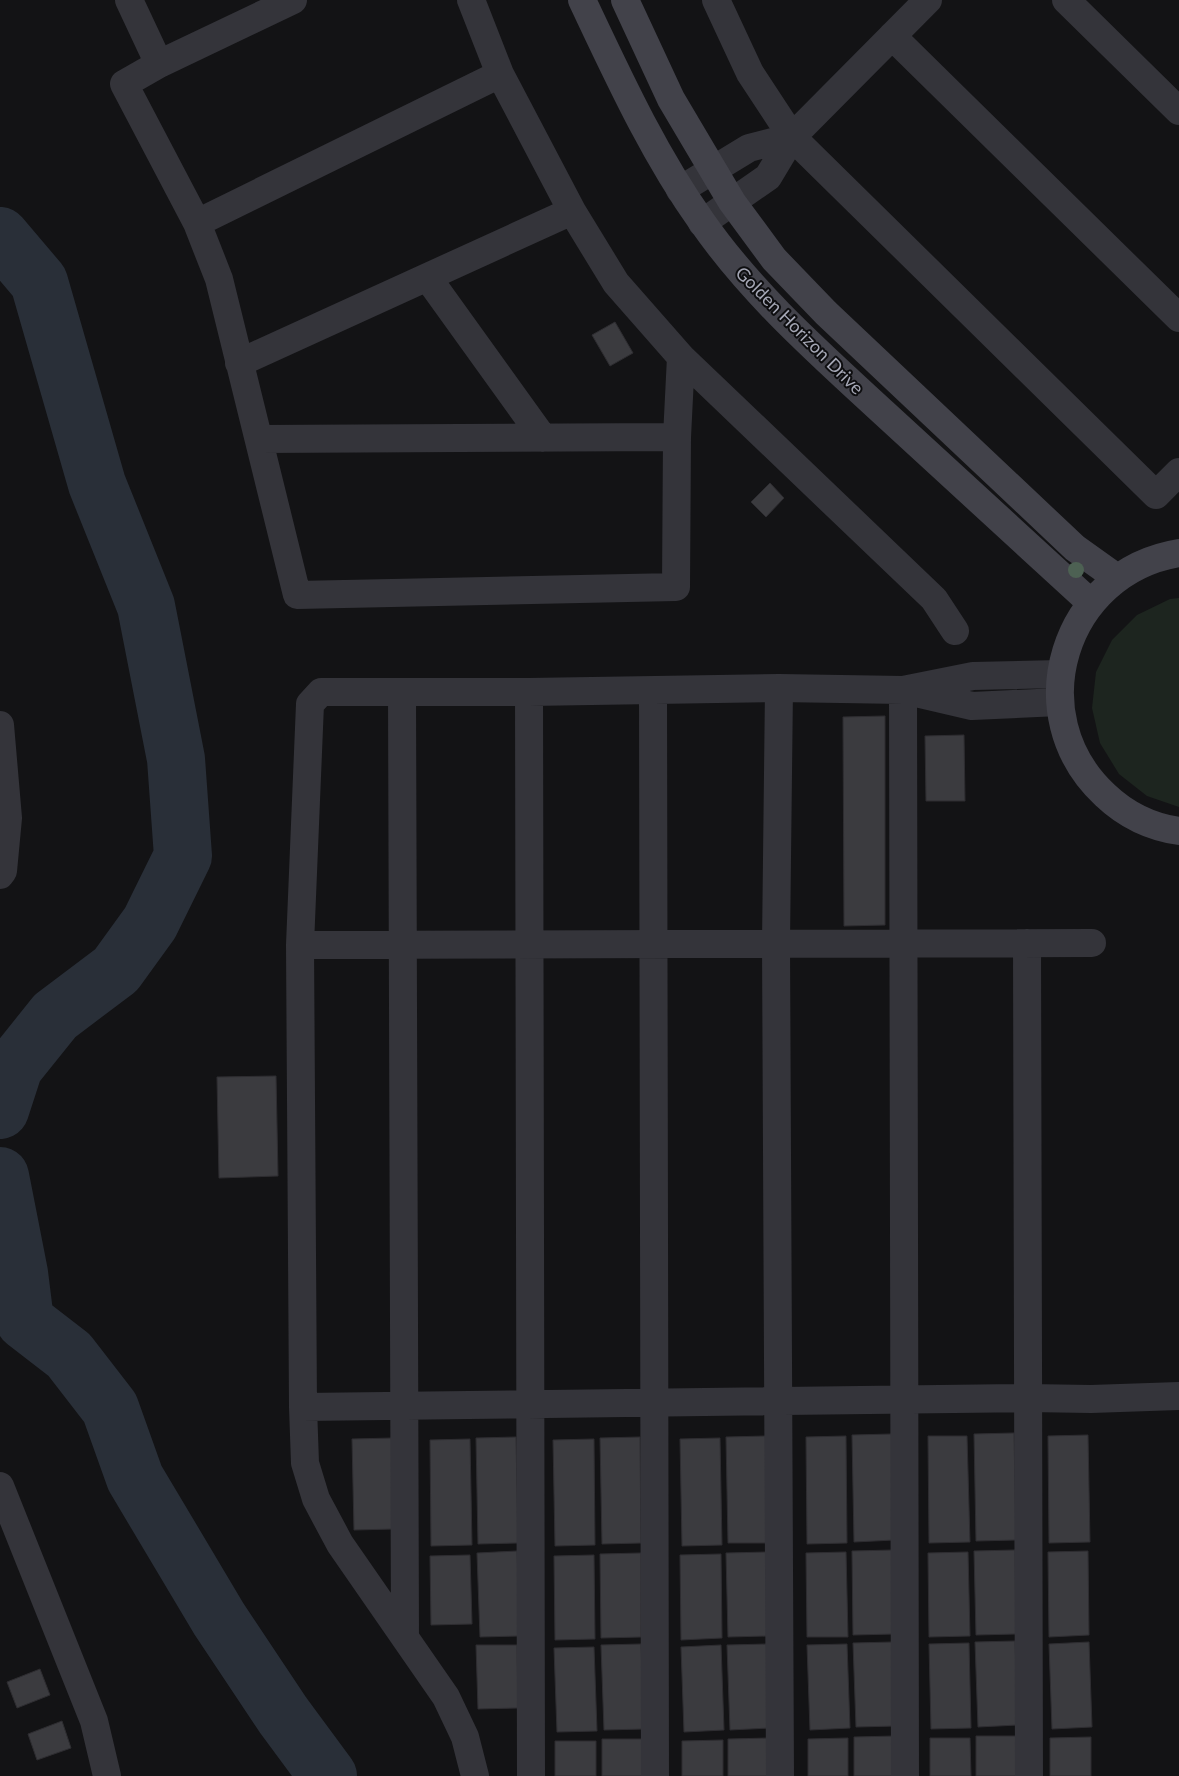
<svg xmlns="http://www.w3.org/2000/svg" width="1179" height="1776" viewBox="0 0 1179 1776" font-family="Lato,sans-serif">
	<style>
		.green { fill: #1d251f }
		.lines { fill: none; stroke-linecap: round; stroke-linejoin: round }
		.river { stroke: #292f38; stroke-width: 58 }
		.building { fill: #3b3b3f; stroke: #2e2d31 }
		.street { stroke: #34343a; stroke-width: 28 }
		.secondary { stroke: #42424a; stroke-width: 28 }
		.tree { fill: #4d6153 }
		.labels { text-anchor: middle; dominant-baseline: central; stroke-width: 4; stroke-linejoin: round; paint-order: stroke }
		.street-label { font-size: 18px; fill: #a5a7b5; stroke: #0e0e10 }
	</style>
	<rect width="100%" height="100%" fill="#131315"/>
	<!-- green -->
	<path class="green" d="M1179,598V807L1147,796L1119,774L1100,743L1092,708L1096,672L1112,640L1137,615L1170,599Z"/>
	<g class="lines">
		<!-- river -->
		<path class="river" d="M0,236L39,282L97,484L146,606L176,759L183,856L150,923L116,970L55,1016L14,1067L0,1110
			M0,1176L19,1273L25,1321L69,1355L110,1408L135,1478L219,1619L283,1715L328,1776"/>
	</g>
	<!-- building -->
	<path class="building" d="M615,322L633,353L610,366L592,335Z
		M770,483L784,498L766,517L751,502Z
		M885,716V925L844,926L843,717Z
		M964,735L965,801H926L925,736Z
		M276,1076L278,1176L219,1178L217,1077Z
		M1014,1433L1016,1540L976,1541L974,1434Z
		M892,1434L894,1540L854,1542L852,1435Z
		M1088,1435L1090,1542L1049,1543L1048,1436Z
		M766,1436L768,1543H728L726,1437Z
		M846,1436L847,1543L807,1544L806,1437Z
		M928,1436H967L970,1542L929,1543Z
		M516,1437L518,1543L478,1544L476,1438Z
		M640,1437L641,1543L602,1544L600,1438Z
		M393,1438L394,1529L354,1530L352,1439Z
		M720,1438L722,1545L682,1546L680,1439Z
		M470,1439L472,1545L431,1546L430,1440Z
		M594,1439L595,1545L555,1546L553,1440Z
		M893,1550L894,1634L853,1635L852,1551Z
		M1015,1550L1016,1634L976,1635L974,1551Z
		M517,1551L520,1636L480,1637L477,1553Z
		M1088,1551L1089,1635L1049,1637L1048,1552Z
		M767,1552L768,1636L728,1637L726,1553Z
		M846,1552L848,1637H807L806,1553Z
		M968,1552L970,1636L929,1637L928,1553Z
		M641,1553V1637L601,1638L600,1554Z
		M721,1554L722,1638L681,1640L680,1555Z
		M470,1555L472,1624L431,1625L430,1556Z
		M594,1555L595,1639L555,1640L554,1556Z
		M1015,1641L1018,1725L978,1727L975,1642Z
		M893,1642L896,1726L856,1727L853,1643Z
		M1089,1642L1092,1727L1052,1729L1049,1644Z
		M969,1643L971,1728L931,1729L929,1644Z
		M641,1644L644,1729L604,1730L601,1645Z
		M767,1644L770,1728L730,1730L727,1645Z
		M847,1644L850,1728L810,1730L807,1645Z
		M476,1645H517L518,1708L478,1709Z
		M721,1645L724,1730L684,1732L681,1647Z
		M594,1647L597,1731L557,1732L554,1648Z
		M40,1669L50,1695L17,1708L7,1682Z
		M62,1721L71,1748L37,1760L28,1734Z
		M895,1736V1776H854V1737Z
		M976,1736H1017V1776H976Z
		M1091,1737V1776H1050V1738Z
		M769,1738V1776H728V1739Z
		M848,1738V1776H808V1739Z
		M930,1738H970L971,1776H930Z
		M602,1739H643V1776H602Z
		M723,1740V1776H682V1741Z
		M555,1741H596V1776H555Z"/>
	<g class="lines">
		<!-- street -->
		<path class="street" d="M129,0L159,64
			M293,0L159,64L124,84L197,223L219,279L297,595L676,587L677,437L681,357
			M471,0L500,74L572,211L616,283L681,357L934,599L955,631
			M716,0L750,73L792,137L1156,495L1179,472
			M1066,0L1179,111
			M892,36L1179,318
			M680,190L749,148L792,137
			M197,223L500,74
			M702,223L768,177L792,137L928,0
			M428,278L543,438
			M239,363L572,211
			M259,439L677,437
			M779,688L776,943L780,1776
			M903,690L905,1776
			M653,691L655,1776
			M402,692L405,1637
			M529,692L531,1776
			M912,692L972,706L1059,702
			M0,725L8,818L3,871L0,875
			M1027,943L1029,1776
			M300,945L1092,943
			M303,1407L1028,1398L1091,1399L1179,1396
			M0,1486L94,1721L107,1776
			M475,1776L465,1737L446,1697L340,1544L316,1499L305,1463L303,1407L300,945L310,704L321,692H529L779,688L903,690L973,676L1060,674"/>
		<!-- secondary -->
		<path class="secondary" d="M582,0C618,76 653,153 702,222C753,295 819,353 884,413C953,477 1022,540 1091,603
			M625,0L671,99L732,202L774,259L826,313L1075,548L1117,578
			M1179,553C1063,572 1019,715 1105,795C1125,814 1151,827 1179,831"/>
	</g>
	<!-- trees -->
	<circle class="tree" cx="1076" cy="570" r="8"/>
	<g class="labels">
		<!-- street labels -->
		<g class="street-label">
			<text transform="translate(800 330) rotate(45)">Golden Horizon Drive</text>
		</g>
	</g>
</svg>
